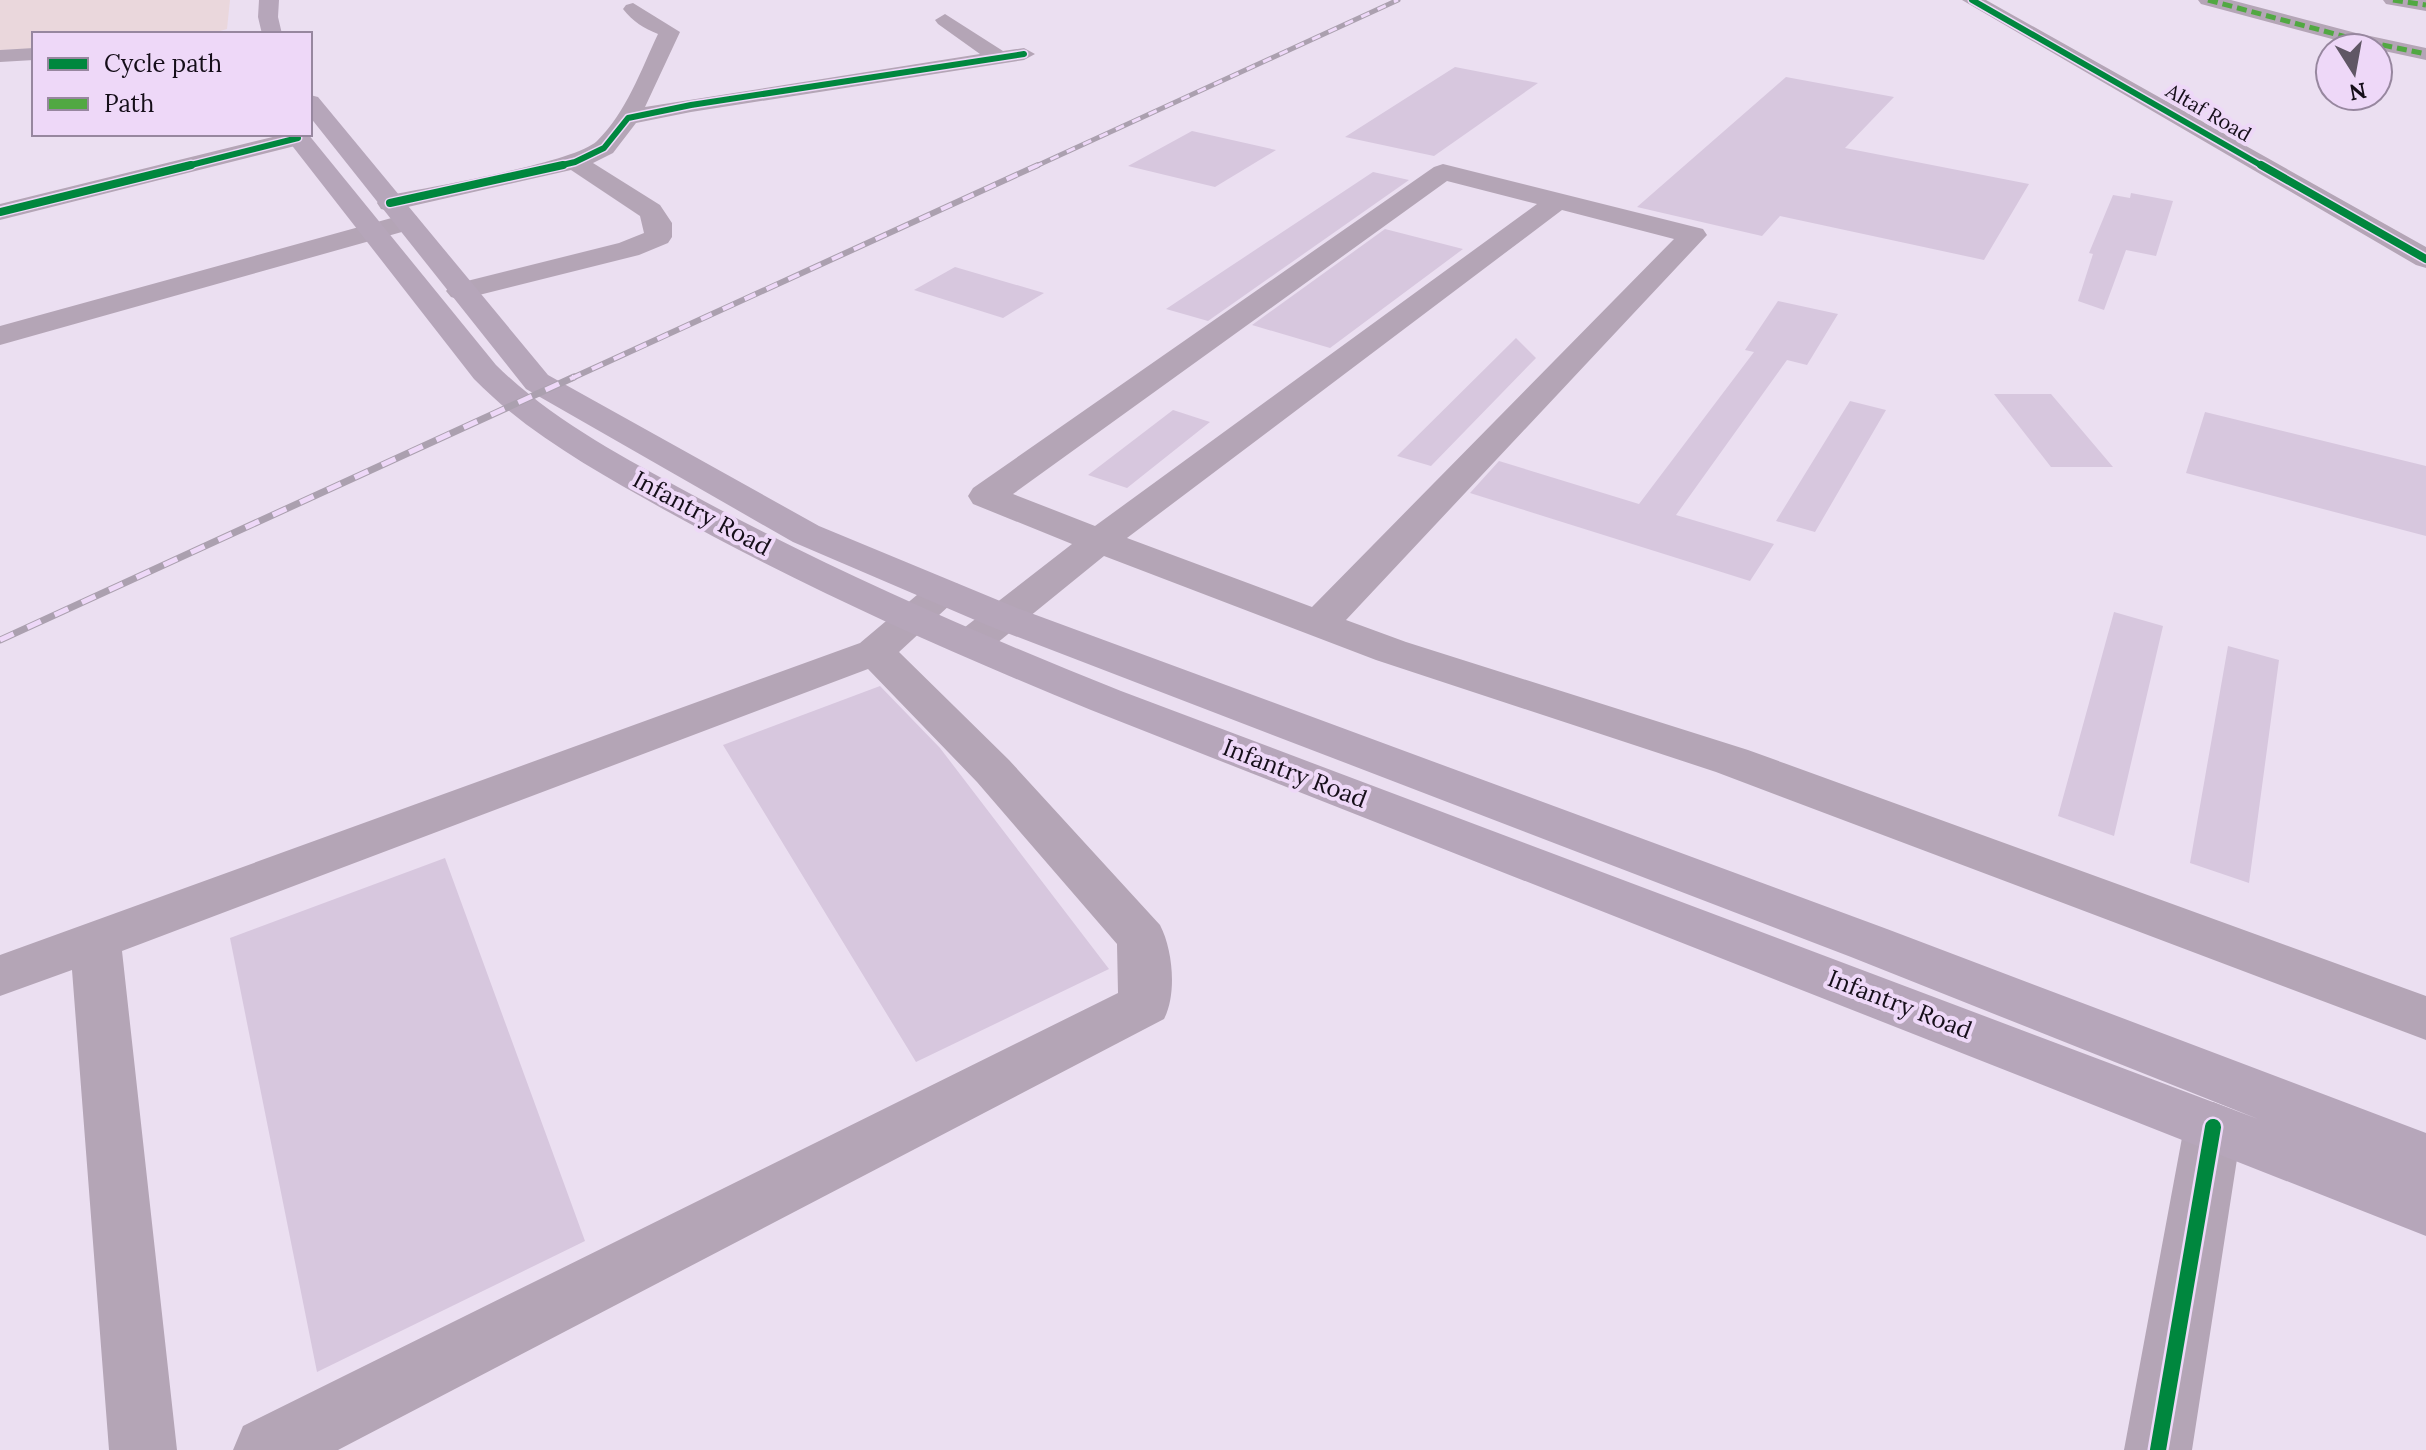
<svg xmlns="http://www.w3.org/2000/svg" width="2426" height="1450" viewBox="0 0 2426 1450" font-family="Lora,serif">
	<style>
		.medical { fill: #ead7dc }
		.building { fill: #d7c7de }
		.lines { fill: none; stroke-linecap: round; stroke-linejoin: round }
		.minor { fill: #b4a5b6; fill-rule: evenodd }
		.major { fill: #b6a6ba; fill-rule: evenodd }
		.rail-far2-casing { stroke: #aba0af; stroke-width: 5 }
		.rail-far1-casing { stroke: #aba0af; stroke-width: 6 }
		.rail-casing { stroke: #aba0af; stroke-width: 7 }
		.rail-far2 { stroke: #eed8f8; stroke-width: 3; stroke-dasharray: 9; stroke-linecap: butt }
		.rail-far1 { stroke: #eed8f8; stroke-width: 4; stroke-dasharray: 12; stroke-linecap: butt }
		.rail { stroke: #eed8f8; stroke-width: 5; stroke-dasharray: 15; stroke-linecap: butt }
		.quiet { stroke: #51a842; stroke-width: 5; stroke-dasharray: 10 5; stroke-linecap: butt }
		.cycleway-far2-casing { stroke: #eed8f8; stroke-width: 9 }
		.cycleway-far1-casing { stroke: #eed8f8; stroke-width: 11 }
		.cycleway-casing { stroke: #eed8f8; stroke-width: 21 }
		.cycleway-far2 { stroke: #00873e; stroke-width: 6 }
		.cycleway-far1 { stroke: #00873e; stroke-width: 8 }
		.cycleway { stroke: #00873e; stroke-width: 16 }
		.labels { text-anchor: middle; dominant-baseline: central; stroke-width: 8; stroke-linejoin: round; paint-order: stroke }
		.far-street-label { font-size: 20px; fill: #150e19; stroke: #eed8f8 }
		.street-label { font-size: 24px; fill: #150e19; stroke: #eed8f8 }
	</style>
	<rect width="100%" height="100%" fill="#ebdff1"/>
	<!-- medical -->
	<path class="medical" d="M0,0H230L227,29L209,34H34V49L0,50Z"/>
	<!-- building -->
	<path class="building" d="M1455,67L1538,83L1434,156L1345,137Z
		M1786,77L1894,97L1845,148L2029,184L1984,260L1780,216L1762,236L1637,207Z
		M1192,131L1276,150L1215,187L1128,166Z
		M1373,172L1409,180L1208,321L1166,309Z
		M2131,193L2173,201L2156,256L2126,250L2104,310L2078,301L2093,254L2089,253L2113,195L2130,198Z
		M1385,229L1463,249L1330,348L1252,325Z
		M955,267L1044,293L1003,318L914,290Z
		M1778,301L1838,314L1807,365L1787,360L1676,515L1774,544L1750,581L1470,493L1499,461L1639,504L1754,352L1745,350Z
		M1516,338L1536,358L1431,466L1397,456Z
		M1994,394H2051L2113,467H2051Z
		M1850,401L1886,410L1815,532L1776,521Z
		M1173,410L1210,422L1127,488L1088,475Z
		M2205,412L2426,466V536L2186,473Z
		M2114,612L2163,626L2114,836L2058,816Z
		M2228,646L2279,660L2249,883L2190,863Z
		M880,686L940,748L1109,969L916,1062L723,745Z
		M445,858L585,1241L317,1372L230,938Z"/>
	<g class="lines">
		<!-- minor -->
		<path class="minor" d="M1962,0H1986L2426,247V268L2416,265Z
			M2198,0H2231L2356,33L2426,48V60L2347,43L2201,4Z
			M2383,0H2426V11L2386,4Z
			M633,3L680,32L645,107L980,54L938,24L935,20L945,14L1003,51L1024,48L1035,54L1024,60L691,112L636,123L613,153L593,163L660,205L672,223V237L668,243L639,255L471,297L461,300L451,297L446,291L451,285L619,243L644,233L640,216L571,170L390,211L381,209L377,203L381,197L390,195C429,187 574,163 597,141C626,113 641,70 658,34C644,28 633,22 623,9L626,5Z
			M34,48V60L0,62V50Z
			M285,134H307L310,138L307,143L0,220V204Z
			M1443,164L1703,229L1707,235L1346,620L1406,642L1748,750L2426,996V1040L1716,772L1376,660L1104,556L986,652L971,656L956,652L950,643L956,634L1072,544L973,504L968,496L973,488L1434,167ZM1447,181L1537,204L1095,526L1013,494ZM1562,210L1674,239L1312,607L1127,538Z
			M406,214L416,216L420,222L416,228L0,345V326Z
			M944,580L958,584L964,592L899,652L1009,760L1160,925C1173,950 1177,994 1164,1019L338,1450H233L243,1426L1118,993L1117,944L977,782L868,669L122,951L177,1450H109L72,970L0,996V955L860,643L930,584Z
			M2213,1102L2233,1110L2242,1127L2192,1450H2124L2184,1127L2193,1110Z"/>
		<!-- major -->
		<path class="major" d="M259,0H279L278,17L282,34H262L258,17Z
			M310,95L318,97L548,375L819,526L1017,608L1887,929L2426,1133V1236L1091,710C944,650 801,586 663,509C596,471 528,434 474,379L283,134H308L496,365C552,420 621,456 689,493C829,569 973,632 1121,691L2258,1119L1851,957L989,626L793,542L526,389L310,117Z"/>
		<defs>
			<path id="rail-far2" d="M1034,167L1398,0"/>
			<path id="rail-far1" d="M570,379L1038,165"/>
			<path id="rail" d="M0,640L574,377"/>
		</defs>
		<!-- rail-far2 casing -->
		<use href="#rail-far2" class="rail-far2-casing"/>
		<!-- rail-far1 casing -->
		<use href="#rail-far1" class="rail-far1-casing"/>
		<!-- rail casing -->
		<use href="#rail" class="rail-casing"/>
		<!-- rail-far2 -->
		<use href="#rail-far2" class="rail-far2"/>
		<!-- rail-far1 -->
		<use href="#rail-far1" class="rail-far1"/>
		<!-- rail -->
		<use href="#rail" class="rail"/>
		<!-- quiet -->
		<path class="quiet" d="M2208,0L2354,39L2426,54
			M2393,0L2426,5"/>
		<defs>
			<path id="cycleway-far2" d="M1972,0L2264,167
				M183,167L298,138
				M554,167L575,162L604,148L628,118L691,105L1024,54"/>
			<path id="cycleway-far1" d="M2261,165L2426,259
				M390,203L563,165
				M0,212L191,165"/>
			<path id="cycleway" d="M2158,1450L2213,1127"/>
		</defs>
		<!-- cycleway-far2 casing -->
		<use href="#cycleway-far2" class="cycleway-far2-casing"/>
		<!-- cycleway-far1 casing -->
		<use href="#cycleway-far1" class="cycleway-far1-casing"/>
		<!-- cycleway casing -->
		<use href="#cycleway" class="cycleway-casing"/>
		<!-- cycleway-far2 -->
		<use href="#cycleway-far2" class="cycleway-far2"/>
		<!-- cycleway-far1 -->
		<use href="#cycleway-far1" class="cycleway-far1"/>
		<!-- cycleway -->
		<use href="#cycleway" class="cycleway"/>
	</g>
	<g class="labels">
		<!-- far-street labels -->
		<g class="far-street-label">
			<text transform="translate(2209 112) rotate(30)">Altaf Road</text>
		</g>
		<!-- street labels -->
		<g class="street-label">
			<text transform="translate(702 513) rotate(28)">Infantry Road</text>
			<text transform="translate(1295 773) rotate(21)">Infantry Road</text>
			<text transform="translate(1900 1004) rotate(21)">Infantry Road</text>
		</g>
	</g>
	<!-- legend -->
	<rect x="32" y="32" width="280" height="104" fill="#eed8f8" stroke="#97879f" stroke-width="2"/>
	<rect x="48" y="58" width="40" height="12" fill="#00873e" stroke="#97879f" stroke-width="2"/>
	<text x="104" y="72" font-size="24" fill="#150e19">Cycle path</text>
	<rect x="48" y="98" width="40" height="12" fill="#51a842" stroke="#97879f" stroke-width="2"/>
	<text x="104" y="112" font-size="24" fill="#150e19">Path</text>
	<!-- north arrow -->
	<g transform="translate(2354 72) rotate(169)"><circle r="38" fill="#eed8f8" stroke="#97879f" stroke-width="2"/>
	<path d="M0-6L14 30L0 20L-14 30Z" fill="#605765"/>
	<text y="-12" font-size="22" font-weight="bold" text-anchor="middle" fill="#150e19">N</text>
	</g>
</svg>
